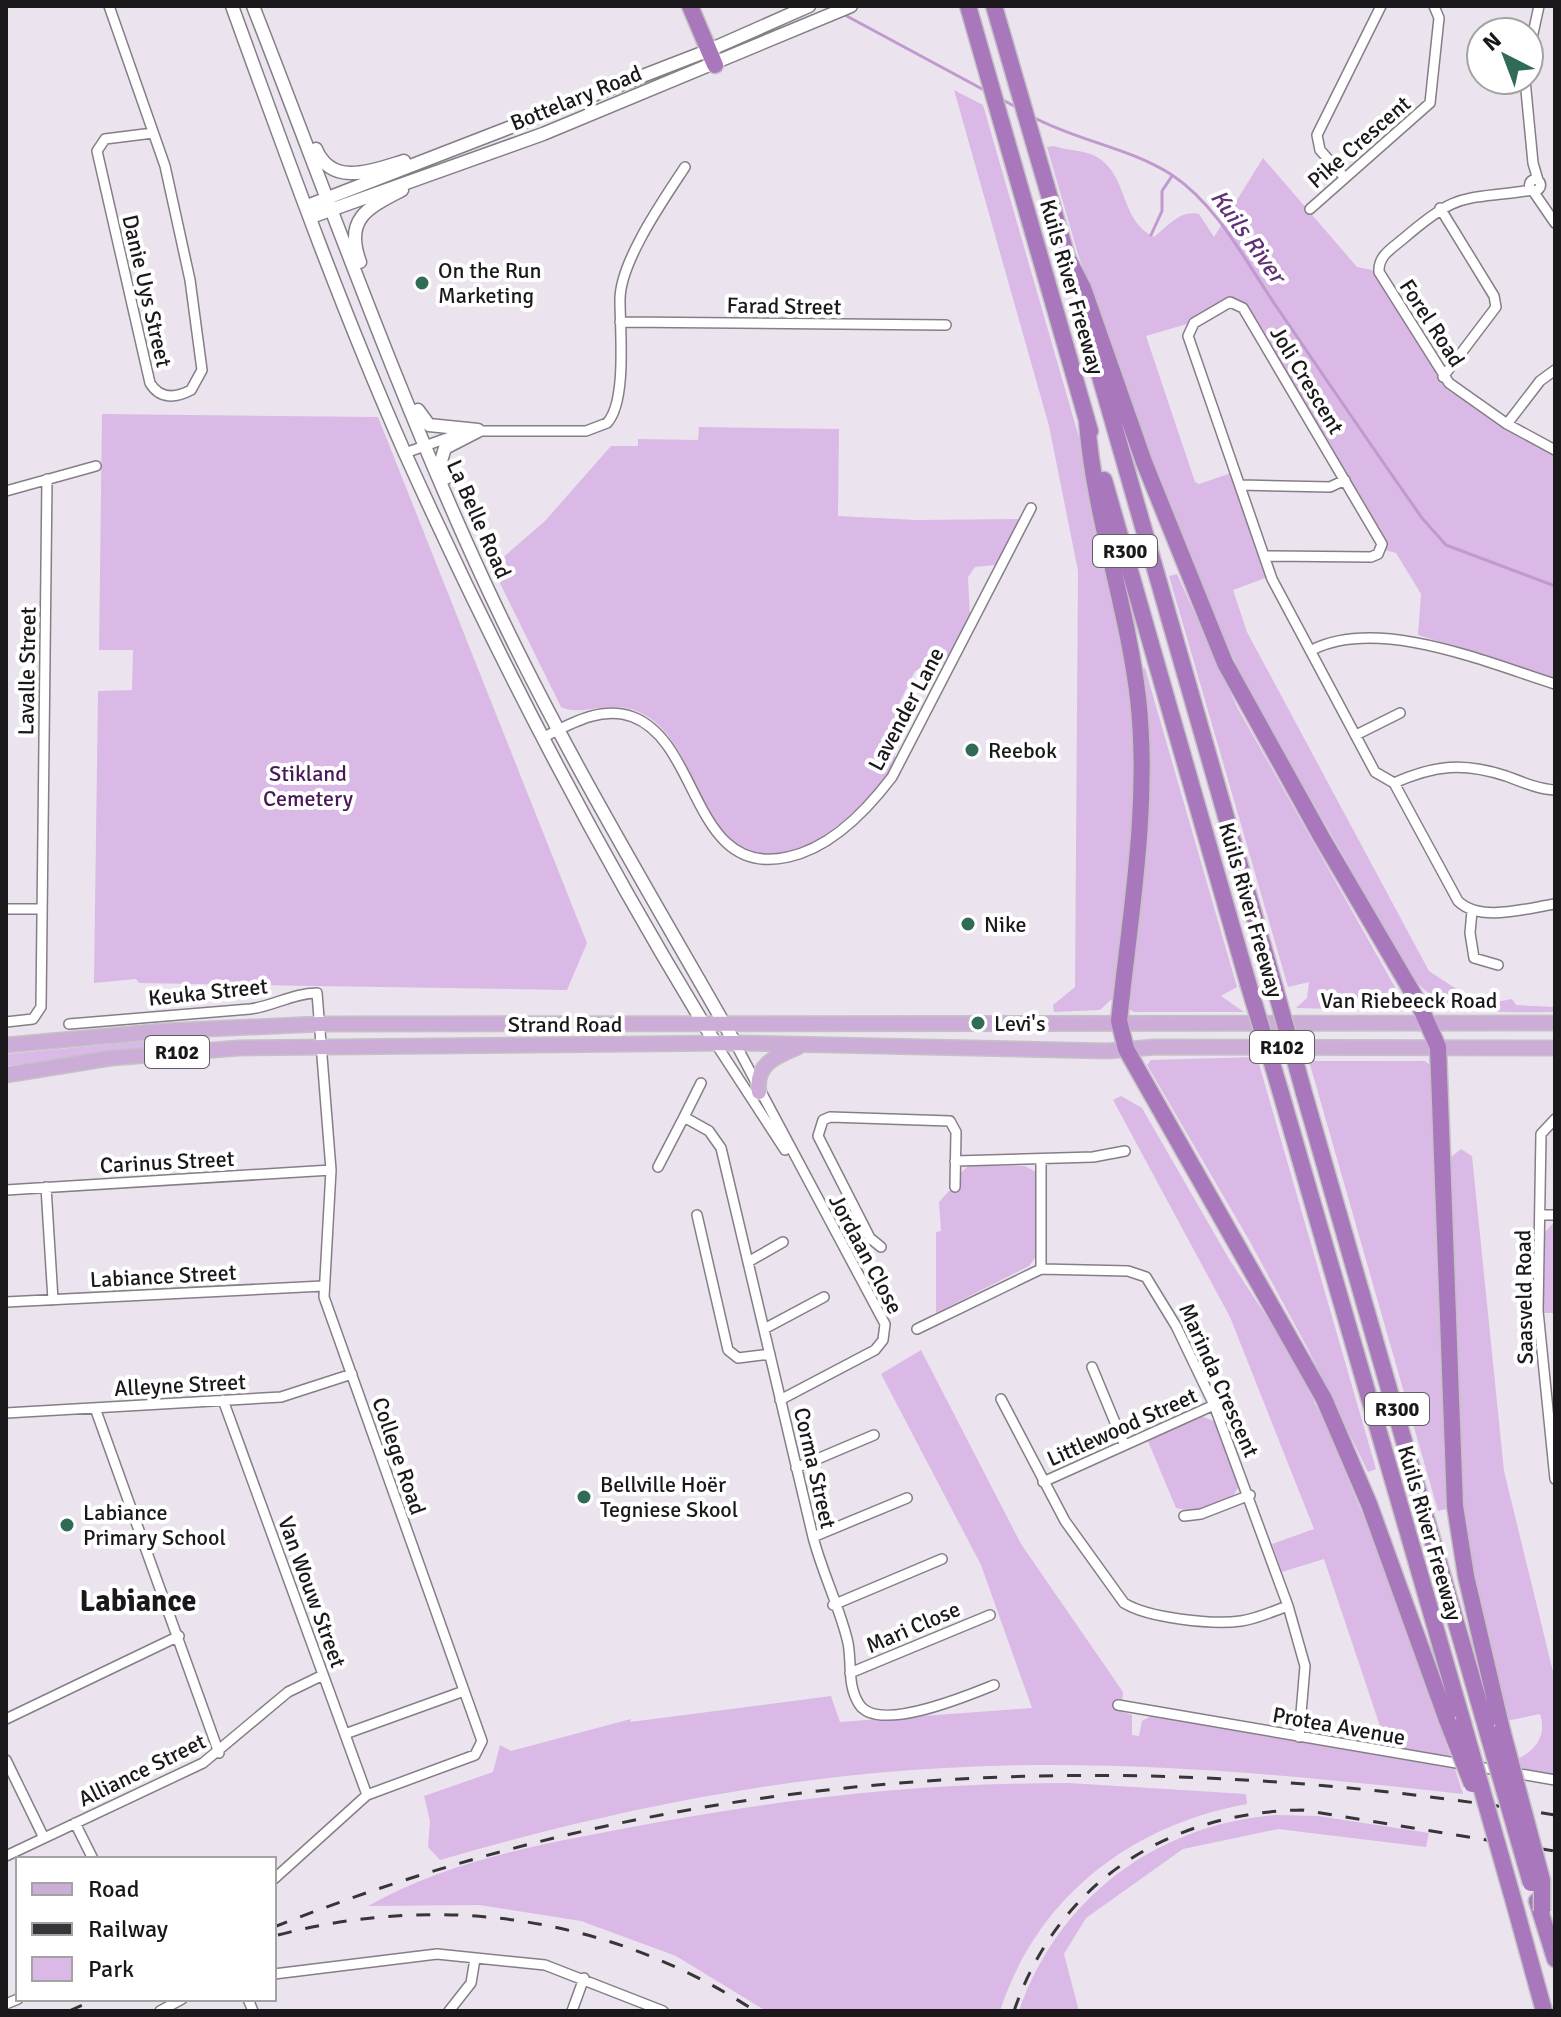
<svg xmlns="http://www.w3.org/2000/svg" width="1561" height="2017" viewBox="0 0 1561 2017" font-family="Signika,sans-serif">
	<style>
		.green { fill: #dab9e6 }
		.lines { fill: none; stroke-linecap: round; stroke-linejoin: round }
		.stream { stroke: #c099ce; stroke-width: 3 }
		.minor-casing { stroke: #857e87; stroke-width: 12 }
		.secondary-casing { stroke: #857e87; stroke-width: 15 }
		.primary-casing { stroke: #c4c3c4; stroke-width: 17 }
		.motorway-casing { stroke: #c4c3c4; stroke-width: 19 }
		.minor { stroke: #fff; stroke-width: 9 }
		.secondary { stroke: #fff; stroke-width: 12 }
		.primary { stroke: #cbadd7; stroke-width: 14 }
		.motorway { stroke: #a977bc; stroke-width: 16 }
		.rail { stroke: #38353a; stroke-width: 3; stroke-dasharray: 14 14; stroke-linecap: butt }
		.motorway-bridge-casing { stroke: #c4c3c4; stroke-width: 19; stroke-linecap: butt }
		.motorway-bridge { stroke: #a977bc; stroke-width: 16 }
		.poi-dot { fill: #306b55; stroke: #fff; stroke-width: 3 }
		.labels { text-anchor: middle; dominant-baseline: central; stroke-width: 8; stroke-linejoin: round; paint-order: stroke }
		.shield { fill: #fff; stroke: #5f5d60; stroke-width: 2 }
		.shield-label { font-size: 20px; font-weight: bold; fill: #1b181c }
		.street-label { font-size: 22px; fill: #1b181c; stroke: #fff }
		.poi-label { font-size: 22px; fill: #1b181c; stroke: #fff; text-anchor: start }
		.park-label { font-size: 22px; fill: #481858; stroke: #fff }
		.water-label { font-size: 24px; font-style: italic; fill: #623173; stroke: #fff }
		.district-label { font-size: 30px; font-weight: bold; fill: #1b181c; stroke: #fff }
	</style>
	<rect width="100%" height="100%" fill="#ebe4ee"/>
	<!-- green -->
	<path class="green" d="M954,90L983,105L1078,434L1130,683L1135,735L1133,828L1113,998L1100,1010L1054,1012L1053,1005L1075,987L1078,571L1049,426Z
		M1054,146C1067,151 1086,150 1097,157C1129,176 1119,220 1154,237C1169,226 1179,210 1199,214L1214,237L1263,158L1357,267L1372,270L1447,389L1506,429L1555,455V678L1418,635L1421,594L1396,553L1385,550L1384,537L1243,302L1228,298L1187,324L1146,336L1195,482L1199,484L1231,473L1268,577L1233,590L1247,632L1429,971L1481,1005L1512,999L1516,1005L1555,1007V1012C1511,1012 1444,1018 1414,979L1248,689L1212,613L1146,446L1078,254L1047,147Z
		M102,414L378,417L587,943L567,990L139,983L136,979L94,983L98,691L132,690L133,650H99Z
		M699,427L839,429L838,516L917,520L1020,519L996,565L975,567L968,577L970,617L944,663L929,664L915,671L895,712V762L890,773C854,817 768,901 717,825C696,793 684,746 654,721C617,692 584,719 561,707L492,567L545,521L611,446H638V439L698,440Z
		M1177,574L1237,707L1405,1005L1403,1011L1296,1008L1307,998L1309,982L1288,987L1169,576Z
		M1145,668L1237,987L1221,996L1244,1012H1134L1127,1008L1140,669Z
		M145,1041L149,1047L6,1066V1054Z
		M1257,1057L1376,1469L1368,1472L1308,1349L1249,1240L1147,1065L1151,1060Z
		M1309,1061H1425L1430,1065L1444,1456L1450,1508L1438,1511Z
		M1121,1096L1142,1108L1229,1259L1285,1345L1325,1423L1399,1603L1451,1758L1387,1747L1324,1559L1282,1572L1272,1544L1314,1529L1230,1317L1113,1100Z
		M1461,1149L1472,1156L1504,1471L1555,1680V1774L1519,1770L1516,1759C1536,1752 1547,1735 1540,1714L1506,1721L1464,1524L1450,1175L1451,1157Z
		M968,1166H1025L1036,1172L1035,1258L1029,1266L936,1313V1232L941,1231L939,1202L949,1191H959L960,1174Z
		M1555,1221V1313H1543L1544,1233Z
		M921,1350L1021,1544L1123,1692L1122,1703L1114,1702L1113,1709L1132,1715V1735L1139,1736L1142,1721L1151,1716L1455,1769L1463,1794C1292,1775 1118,1758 945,1768C774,1777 604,1812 440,1860L428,1847L430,1821L424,1796L493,1772L500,1745L511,1751L631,1719L630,1722L831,1696L840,1722L1032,1708L981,1565L881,1374Z
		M1201,1416L1214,1421L1240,1485L1232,1497L1194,1512L1176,1508L1147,1439Z
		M1069,1783L1246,1794L1247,1804C1131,1825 1037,1897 1000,2011H766L676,1956L581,1921L479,1905L368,1906C444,1863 531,1846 616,1830C770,1800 912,1783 1069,1783Z
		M1276,1815L1318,1816L1429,1833L1426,1847L1278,1829L1183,1849L1086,1918L1064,1954L1079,2011H1019C1059,1897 1156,1825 1276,1815Z"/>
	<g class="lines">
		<!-- stream -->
		<path class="stream" d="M843,14L984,90
			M1001,99L1016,107
			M1033,117C1077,141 1128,147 1172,175C1216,204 1245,260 1274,303C1323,375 1372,447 1422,518L1446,545L1555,586
			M1151,235L1162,211V191L1172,176"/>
		<defs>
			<path id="minor" d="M109,6L165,166L190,280L202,370L191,390C176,398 160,400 150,383L97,151L105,139L153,133
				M1529,52L1539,6
				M1525,80L1533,163L1538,180
				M1345,178L1320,150L1317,135L1381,6
				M1529.5 185a5.5 5.5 0 1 1 11 0a5.5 5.5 0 1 1-11 0Z
				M1532,190C1462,201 1461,189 1403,239C1391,249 1378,256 1379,272L1449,383L1507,424L1555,450
				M1533,191L1555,223
				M1440,208L1494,296L1496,307L1443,377
				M1310,209L1430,103L1439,18L1434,6
				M620,322L946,325
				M1507,424L1540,381L1555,370
				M405,453L467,431H586L607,423C627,402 620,330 620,301C619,263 664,199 685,167
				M1240,485L1330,487L1345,480
				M6,491L96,466
				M1265,556L1371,557L1378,554L1382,544L1243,308L1230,302L1194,323L1188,336L1272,579L1375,772L1394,783L1458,901C1480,923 1527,908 1555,904
				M1312,650C1379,616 1488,663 1555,684
				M1356,735L1400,713
				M542,738C570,724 601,705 633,717C701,743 692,879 788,857C830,848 867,810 892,777L1031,508
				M1394,783C1435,765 1463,762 1506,776C1522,782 1538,789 1555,790
				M6,909H41
				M1472,911L1470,933L1474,958L1498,965
				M6,1022L33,1019L41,1007L47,479
				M69,1024L250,1009C274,1006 293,993 317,993L331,1170L324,1297L482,1741L475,1755L367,1795L274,1879
				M735,1043L885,1324L883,1340L875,1350L780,1400
				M716,1044L785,1150
				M684,1117L701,1083
				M1555,1119L1541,1134L1538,1311L1555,1479
				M955,1161L1093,1157L1125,1151
				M658,1167L684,1117L709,1131L721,1148L813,1537C822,1572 841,1611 848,1643C852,1664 847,1685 859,1704C878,1734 969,1695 994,1685
				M46,1187L53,1300
				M6,1190L331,1170
				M697,1215L728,1350L738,1358L770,1354
				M1540,1215H1555
				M881,1247L870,1238L818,1136L823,1120L830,1117L950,1121L956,1132L955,1187
				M748,1262L783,1242
				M1041,1269V1159
				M6,1302L323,1286
				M764,1329L824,1297
				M917,1329L1041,1269L1128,1271L1146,1277L1176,1326L1214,1405L1288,1606L1305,1666L1299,1737
				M1092,1367L1124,1444
				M1001,1399L1065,1521L1124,1603C1148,1618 1212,1625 1241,1621C1257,1619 1273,1611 1288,1606
				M223,1400L367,1795
				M95,1408L219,1753
				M6,1413L281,1397L352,1374
				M796,1468L874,1435
				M1043,1482L1214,1405
				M1184,1516L1201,1514L1250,1495
				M813,1537L907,1498
				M833,1605L942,1559
				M850,1673L990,1615
				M1118,1705L1555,1780
				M6,1719L179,1636
				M345,1734L464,1691
				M6,1760L44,1838
				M75,1823L93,1859
				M6,1856L203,1763L288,1692L323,1675
				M274,1974L437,1954L545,1965L663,2011
				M248,1999L253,2011
				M6,2004L18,1999
				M160,2011L182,1999
				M449,2011L471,1983L475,1959
				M572,2011L584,1978"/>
			<path id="secondary" d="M232,6C286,155 340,306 404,451C496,655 599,854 716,1044
				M253,6C330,203 401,404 491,596C563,750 651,895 735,1043
				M316,149C332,188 374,170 404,161
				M307,206L707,51L809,6
				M311,217L543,134L851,6
				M360,262C344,219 367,208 402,190
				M418,410L429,425L478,430
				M446,478L441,461L445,448L478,431"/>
			<path id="primary" d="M6,1045L163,1031L319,1024L1555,1023
				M6,1075L111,1058L239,1048L735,1043L1108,1051L1155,1047L1555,1048
				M759,1092C755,1064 775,1057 798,1047"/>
			<path id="motorway" d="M690,6L715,65
				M968,6L1090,431
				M994,6L1070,267
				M1068,259L1083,288L1144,462L1225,663L1322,838L1418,1002L1438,1047L1455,1506L1466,1576L1502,1730
				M1083,317L1275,988
				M1087,422C1094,515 1127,605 1138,698C1150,805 1130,915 1119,1021L1126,1049L1324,1399L1369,1504L1447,1720
				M1104,480L1248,983
				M1280,1090L1463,1723
				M1304,1093L1486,1727
				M1537,1901L1555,1959
				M1515,1906L1544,2011"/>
		</defs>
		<!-- minor casing -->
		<use href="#minor" class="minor-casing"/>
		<!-- secondary casing -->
		<use href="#secondary" class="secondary-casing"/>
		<!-- primary casing -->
		<use href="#primary" class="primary-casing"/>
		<!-- motorway casing -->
		<use href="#motorway" class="motorway-casing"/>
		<!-- minor -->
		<use href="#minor" class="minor"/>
		<!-- secondary -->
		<use href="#secondary" class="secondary"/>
		<!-- primary -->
		<use href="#primary" class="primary"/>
		<!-- motorway -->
		<use href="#motorway" class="motorway"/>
		<!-- rail -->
		<path class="rail" d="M274,1927C688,1763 1119,1743 1555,1815
			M278,1935C443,1892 612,1917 755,2011
			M69,2011L96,1999
			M1014,2011C1058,1882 1169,1812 1302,1810L1555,1851"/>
		<defs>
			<path id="motorway-bridge" d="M1248,983L1280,1090
				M1275,988L1304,1093
				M1447,1720L1472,1784
				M1463,1723L1515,1906
				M1486,1727L1531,1883
				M1502,1730L1542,1880V1911"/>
		</defs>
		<!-- motorway-bridge casing -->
		<use href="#motorway-bridge" class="motorway-bridge-casing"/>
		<!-- motorway-bridge -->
		<use href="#motorway-bridge" class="motorway-bridge"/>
	</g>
	<!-- markers -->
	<g class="poi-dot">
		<circle cx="422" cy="283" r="8"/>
		<circle cx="972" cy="750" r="8"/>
		<circle cx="968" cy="924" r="8"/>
		<circle cx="978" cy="1023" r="8"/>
		<circle cx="584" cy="1497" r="8"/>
		<circle cx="67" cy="1525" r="8"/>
	</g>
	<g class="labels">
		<!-- shield labels -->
		<g class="shield">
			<rect x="1093" y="535" width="64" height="32" rx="6"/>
			<rect x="1250" y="1031" width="64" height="32" rx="6"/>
			<rect x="145" y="1036" width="64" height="32" rx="6"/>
			<rect x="1365" y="1393" width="64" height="32" rx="6"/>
		</g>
		<g class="shield-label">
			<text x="1125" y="551">R300</text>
			<text x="1282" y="1047">R102</text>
			<text x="177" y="1052">R102</text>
			<text x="1397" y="1409">R300</text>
		</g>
		<!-- street labels -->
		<g class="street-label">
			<text transform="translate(576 98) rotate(-22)">Bottelary Road</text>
			<text transform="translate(1359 142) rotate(-41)">Pike Crescent</text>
			<text transform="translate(1072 287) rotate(74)">Kuils River Freeway</text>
			<text transform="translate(147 291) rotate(77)">Danie Uys Street</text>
			<text transform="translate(784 306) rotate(1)">Farad Street</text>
			<text transform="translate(1432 323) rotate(57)">Forel Road</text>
			<text transform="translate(1307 380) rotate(59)">Joli Crescent</text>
			<text transform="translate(479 519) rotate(66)">La Belle Road</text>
			<text transform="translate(27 671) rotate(-89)">Lavalle Street</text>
			<text transform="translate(906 709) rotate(-62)">Lavender Lane</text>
			<text transform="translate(1251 910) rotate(74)">Kuils River Freeway</text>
			<text transform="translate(208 992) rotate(-6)">Keuka Street</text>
			<text x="1409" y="1000">Van Riebeeck Road</text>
			<text x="565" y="1024">Strand Road</text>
			<text transform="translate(167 1162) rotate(-3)">Carinus Street</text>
			<text transform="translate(866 1254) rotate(62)">Jordaan Close</text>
			<text transform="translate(163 1276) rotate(-3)">Labiance Street</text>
			<text transform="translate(1524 1297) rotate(-91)">Saasveld Road</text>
			<text transform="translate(1219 1380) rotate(66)">Marinda Crescent</text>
			<text transform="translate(180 1385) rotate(-3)">Alleyne Street</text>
			<text transform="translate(1122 1427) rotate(-24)">Littlewood Street</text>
			<text transform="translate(399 1456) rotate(71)">College Road</text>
			<text transform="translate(815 1468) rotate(77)">Corma Street</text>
			<text transform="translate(1430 1533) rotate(74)">Kuils River Freeway</text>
			<text transform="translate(312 1592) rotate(70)">Van Wouw Street</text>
			<text transform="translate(913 1627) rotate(-23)">Mari Close</text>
			<text transform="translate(1339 1726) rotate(10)">Protea Avenue</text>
			<text transform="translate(142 1770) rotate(-26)">Alliance Street</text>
		</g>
		<!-- poi labels -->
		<g class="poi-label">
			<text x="438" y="270">On the Run<tspan x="438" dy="25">Marketing</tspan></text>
			<text x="988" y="750">Reebok</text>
			<text x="984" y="924">Nike</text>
			<text x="994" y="1023">Levi's</text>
			<text x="600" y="1484">Bellville Hoër<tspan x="600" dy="25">Tegniese Skool</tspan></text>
			<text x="83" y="1512">Labiance<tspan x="83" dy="25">Primary School</tspan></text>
		</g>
		<!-- park labels -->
		<g class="park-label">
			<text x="308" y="773">Stikland<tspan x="308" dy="25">Cemetery</tspan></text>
		</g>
		<!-- water labels -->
		<g class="water-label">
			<text transform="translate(1248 236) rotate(54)">Kuils River</text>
		</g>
		<!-- district labels -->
		<g class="district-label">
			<text x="138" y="1601">Labiance</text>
		</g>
	</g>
	<!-- border -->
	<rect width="1561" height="2017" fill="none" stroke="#1b181c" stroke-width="16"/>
	<!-- legend -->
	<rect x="16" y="1857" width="260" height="144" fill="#ffffff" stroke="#a4a3a4" stroke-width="2"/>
	<rect x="32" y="1883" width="40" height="12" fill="#cbadd7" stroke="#a4a3a4" stroke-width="2"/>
	<text x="88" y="1897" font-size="24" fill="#1b181c">Road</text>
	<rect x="32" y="1923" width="40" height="12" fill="#38353a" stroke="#a4a3a4" stroke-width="2"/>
	<text x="88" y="1937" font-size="24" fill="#1b181c">Railway</text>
	<rect x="32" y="1957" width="40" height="24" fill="#dab9e6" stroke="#a4a3a4" stroke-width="2"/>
	<text x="88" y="1977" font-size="24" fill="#1b181c">Park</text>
	<!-- north arrow -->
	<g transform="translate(1505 56) rotate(318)"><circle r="38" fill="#ffffff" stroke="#a4a3a4" stroke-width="2"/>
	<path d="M0-6L14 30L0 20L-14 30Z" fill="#306b55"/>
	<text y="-12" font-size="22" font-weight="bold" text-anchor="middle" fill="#1b181c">N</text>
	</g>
</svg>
